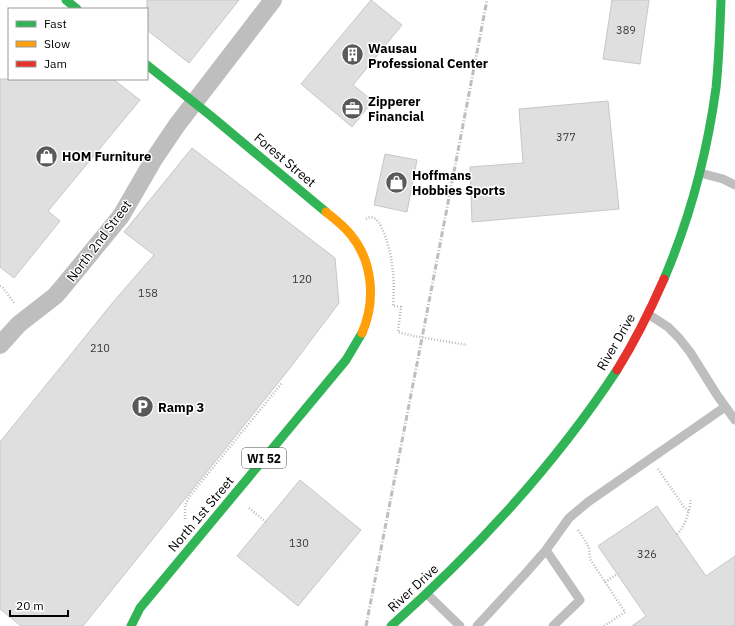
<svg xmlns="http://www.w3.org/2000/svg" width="735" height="626" viewBox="0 0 735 626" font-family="'IBM Plex Sans',sans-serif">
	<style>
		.building { fill: #dfdfdf; stroke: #c7c7c7 }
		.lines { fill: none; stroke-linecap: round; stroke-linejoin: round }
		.path { stroke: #b9b9b9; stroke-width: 2.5; stroke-dasharray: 1 2; stroke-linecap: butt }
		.lane { stroke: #bebebe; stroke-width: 9 }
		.street { stroke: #bebebe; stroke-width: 18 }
		.fast { stroke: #30b455; stroke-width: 9 }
		.slow { stroke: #ff9f0a; stroke-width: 9 }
		.jam { stroke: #e5322d; stroke-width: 9 }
		.rail { stroke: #bebebe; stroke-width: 3; stroke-dasharray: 6 2 1 2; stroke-linecap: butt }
		.labels { text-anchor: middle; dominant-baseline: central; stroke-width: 3; stroke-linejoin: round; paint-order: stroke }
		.number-label { font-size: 11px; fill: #383838 }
		.shield { fill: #fff; stroke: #4c4c4c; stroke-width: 1 }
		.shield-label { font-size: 12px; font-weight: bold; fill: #000 }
		.poi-label { font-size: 13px; font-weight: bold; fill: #000; stroke: #fff; text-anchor: start }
		.street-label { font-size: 13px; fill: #000; stroke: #fff }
	</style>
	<rect width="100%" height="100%" fill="#fff"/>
	<!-- building -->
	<path class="building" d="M147,0H239L189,63L147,30Z
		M371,0L402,25L353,85L373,101L352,127L301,84Z
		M612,0H649L640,64L603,59Z
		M0,79H113L140,100L48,211L60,221L14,278L0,267Z
		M608,101L619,209L472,222L470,167L523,163L519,109Z
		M192,148L335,258L339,303L290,368L83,626H21L0,609V442L114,301L154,255L124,232Z
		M385,154L417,160L407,212L374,205Z
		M300,480L361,530L298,606L237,556Z
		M657,506L706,576L735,556V626H632L646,616L598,546Z"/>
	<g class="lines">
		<!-- path -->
		<path class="path" d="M366,219L370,217C378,218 381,226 384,233C393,256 395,281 393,306L401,307L398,332L414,336L467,345
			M0,286L3,288L15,304
			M658,469L684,507L689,511
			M249,508L266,522
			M185,519V506L189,497L282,383
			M578,530L589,547L590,559L625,612L604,626
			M677,534C685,528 690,509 691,499
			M605,582L617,574"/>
		<!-- lane -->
		<path class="lane" d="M700,173L723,179L735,185
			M648,314L668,327L679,338L690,352L717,395L735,420
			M546,550L580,600L553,626
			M427,594L460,626
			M477,626L525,574L546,550L569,518L588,502L725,407"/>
		<!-- street -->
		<path class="street" d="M0,345L19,324L55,296L62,288L121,216L154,159L177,125L273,0"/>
		<!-- fast -->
		<path class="fast" d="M66,0L77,9
			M147,65L211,116L326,212
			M664,279C690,218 707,154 716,88C719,59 720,29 721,0
			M131,626L140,608L346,360L362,333
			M391,626C476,550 554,466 617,370"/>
		<!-- slow -->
		<path class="slow" d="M326,212C335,219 344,226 351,235C373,262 376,301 362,333"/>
		<!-- jam -->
		<path class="jam" d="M617,370C635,341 650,311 664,279"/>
		<!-- rail -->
		<path class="rail" d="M366,626L422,338L487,0"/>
	</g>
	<!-- icons -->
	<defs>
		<symbol id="building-disc" viewBox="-11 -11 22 22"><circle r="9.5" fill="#595959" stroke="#fff"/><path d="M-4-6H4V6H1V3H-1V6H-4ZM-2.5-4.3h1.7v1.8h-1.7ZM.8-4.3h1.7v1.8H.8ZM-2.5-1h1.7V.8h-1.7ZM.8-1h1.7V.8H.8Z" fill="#fff"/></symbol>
		<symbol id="office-disc" viewBox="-11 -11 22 22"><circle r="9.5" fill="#595959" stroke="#fff"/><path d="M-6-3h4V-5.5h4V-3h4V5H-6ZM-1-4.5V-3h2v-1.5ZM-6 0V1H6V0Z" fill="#fff"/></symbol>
		<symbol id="shop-disc" viewBox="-11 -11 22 22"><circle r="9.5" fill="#595959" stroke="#fff"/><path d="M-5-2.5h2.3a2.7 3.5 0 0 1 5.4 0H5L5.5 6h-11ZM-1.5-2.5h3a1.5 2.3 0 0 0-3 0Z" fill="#fff"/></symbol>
		<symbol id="parking-disc" viewBox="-11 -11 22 22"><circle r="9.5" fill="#595959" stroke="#fff"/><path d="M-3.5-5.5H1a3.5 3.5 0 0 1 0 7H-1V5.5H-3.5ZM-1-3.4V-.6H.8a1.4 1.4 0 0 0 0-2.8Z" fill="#fff"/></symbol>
	</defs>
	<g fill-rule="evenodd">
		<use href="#building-disc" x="340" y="42" width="25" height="25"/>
		<use href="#office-disc" x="340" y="96" width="25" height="25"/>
		<use href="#shop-disc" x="34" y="144" width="25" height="25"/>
		<use href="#shop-disc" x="384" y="170" width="25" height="25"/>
		<use href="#parking-disc" x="130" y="394" width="25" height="25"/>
	</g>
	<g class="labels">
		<!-- number labels -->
		<g class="number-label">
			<text x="626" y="30">389</text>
			<text x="566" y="137">377</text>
			<text x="302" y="279">120</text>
			<text x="148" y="293">158</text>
			<text x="100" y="348">210</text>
			<text x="299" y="543">130</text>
			<text x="647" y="554">326</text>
		</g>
		<!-- shield labels -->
		<rect class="shield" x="242" y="448" width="44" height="20" rx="3"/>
		<g class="shield-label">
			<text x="264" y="458">WI 52</text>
		</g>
		<!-- poi labels -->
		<g class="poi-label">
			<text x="368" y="48">Wausau<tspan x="368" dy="15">Professional Center</tspan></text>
			<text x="368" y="101">Zipperer<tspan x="368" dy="15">Financial</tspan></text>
			<text x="62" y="156">HOM Furniture</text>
			<text x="412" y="175">Hoffmans<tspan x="412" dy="15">Hobbies Sports</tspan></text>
			<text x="158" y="407">Ramp 3</text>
		</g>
		<!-- street labels -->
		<g class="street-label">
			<text transform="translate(285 160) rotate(40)">Forest Street</text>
			<text transform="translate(99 241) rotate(-53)">North 2nd Street</text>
			<text transform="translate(616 342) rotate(-60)">River Drive</text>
			<text transform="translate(201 514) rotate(-50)">North 1st Street</text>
			<text transform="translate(413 588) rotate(-43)">River Drive</text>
		</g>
	</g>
	<!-- legend -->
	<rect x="8" y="8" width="140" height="72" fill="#ffffff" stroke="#999999"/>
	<rect x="16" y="21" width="20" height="6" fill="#30b455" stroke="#999999"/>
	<text x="44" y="28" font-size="12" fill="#000000">Fast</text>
	<rect x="16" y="41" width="20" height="6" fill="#ff9f0a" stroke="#999999"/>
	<text x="44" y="48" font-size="12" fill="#000000">Slow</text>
	<rect x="16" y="61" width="20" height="6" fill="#e5322d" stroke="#999999"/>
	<text x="44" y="68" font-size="12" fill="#000000">Jam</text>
	<!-- scale -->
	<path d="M10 610v6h58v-6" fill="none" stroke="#000000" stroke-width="2"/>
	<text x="16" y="610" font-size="12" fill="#000000" stroke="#ffffff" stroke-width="3" paint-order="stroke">20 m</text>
</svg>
